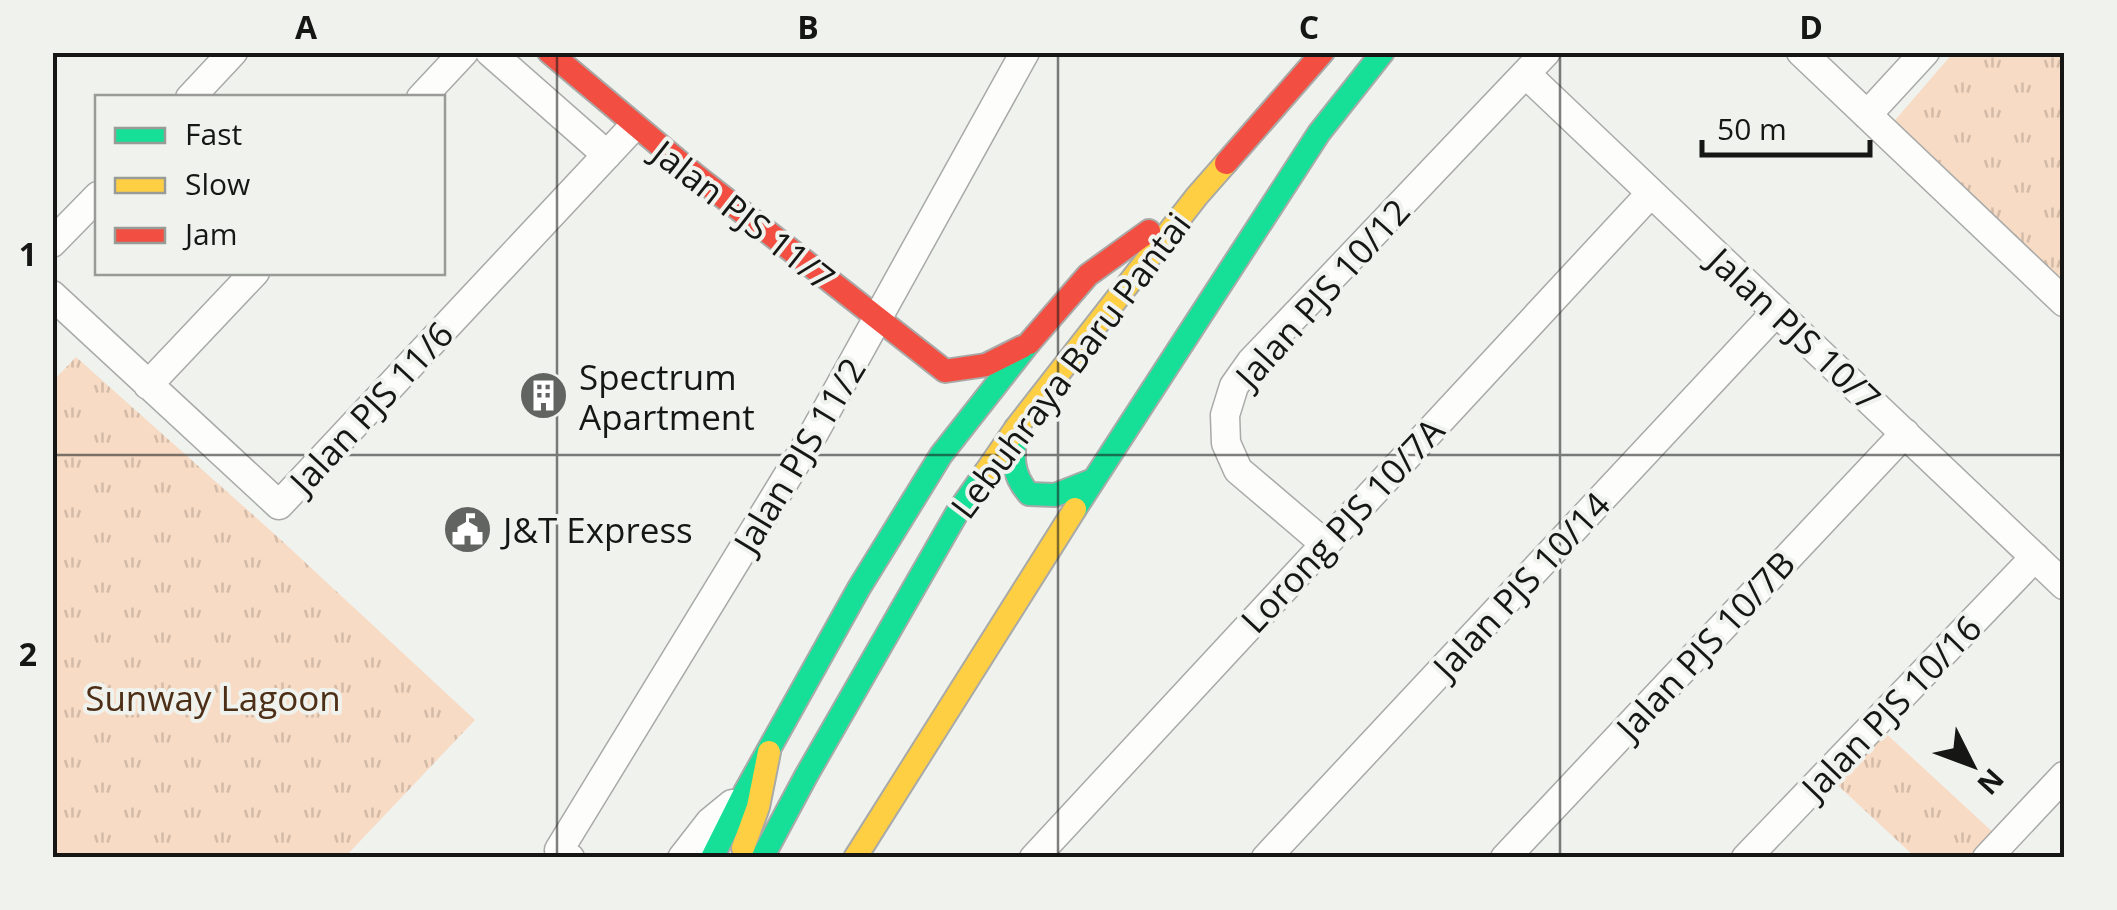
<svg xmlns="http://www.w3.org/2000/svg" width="2117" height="910" viewBox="0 0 2117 910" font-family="'Open Sans',sans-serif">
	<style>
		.grass { fill: url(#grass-tufts) }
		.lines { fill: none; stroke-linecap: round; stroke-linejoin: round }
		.street-casing { stroke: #a9aaa8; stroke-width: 31 }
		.fast-casing { stroke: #a9aaa8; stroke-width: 26 }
		.slow-casing { stroke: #a9aaa8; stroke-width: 26 }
		.jam-casing { stroke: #a9aaa8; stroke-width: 26 }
		.street { stroke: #fdfdfc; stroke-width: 28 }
		.fast { stroke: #16e098; stroke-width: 22 }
		.slow { stroke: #ffcf43; stroke-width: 22 }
		.jam { stroke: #f24e42; stroke-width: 22 }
		.grid { fill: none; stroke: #161715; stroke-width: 2.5; stroke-opacity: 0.55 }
		.labels { text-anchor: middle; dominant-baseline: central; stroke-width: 8; stroke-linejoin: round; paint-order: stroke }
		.street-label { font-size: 35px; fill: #161715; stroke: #f0f3ed }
		.poi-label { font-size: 35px; fill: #161715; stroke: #f0f3ed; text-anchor: start }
		.park-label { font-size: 35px; fill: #4d2f17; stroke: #f0f3ed }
		.neatline { fill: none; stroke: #161715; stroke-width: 4 }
		.grid-label { font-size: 32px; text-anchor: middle; font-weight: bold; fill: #161715 }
	</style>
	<defs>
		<pattern id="grass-tufts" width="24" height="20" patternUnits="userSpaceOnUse" patternTransform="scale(2.5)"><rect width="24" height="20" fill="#f7dbc5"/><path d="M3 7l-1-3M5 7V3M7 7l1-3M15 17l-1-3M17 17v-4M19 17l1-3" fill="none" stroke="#d3bba8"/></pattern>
	</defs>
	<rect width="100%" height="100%" fill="#f0f2ee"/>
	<!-- grass -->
	<path class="grass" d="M1953,53H2064V269L2053,284L1890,126Z
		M76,357L280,539L475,720L345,857H53L52,382Z
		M1879,727L1997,836L1977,857H1915L1831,779Z"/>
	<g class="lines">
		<defs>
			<path id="street" d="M490,52L607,155
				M1801,52L2064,302
				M1526,74L2064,585
				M190,98L233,52
				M421,98L464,52
				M1867,115L1925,52
				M52,243L98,196
				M52,295L279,505L633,127
				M148,385L255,272
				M1325,544L1238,470L1226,443L1225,415L1234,386L1251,362L1546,52
				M570,858L559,850L814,433L1025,52
				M682,858L710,822L732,804
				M1034,858L1651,193
				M1266,858L1776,312
				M1505,858L1905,433
				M1746,858L2035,557
				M1987,858L2064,776"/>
			<path id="fast" d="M1016,428C1013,454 1010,473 1029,494L1055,495L1093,480
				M1075,509L1319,133L1383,52
				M712,858L745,792L859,588L941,455L1029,343
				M762,858L806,776L957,513L985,473"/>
			<path id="slow" d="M985,473L1016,428L1197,196L1226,163
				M743,848L758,807L769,752
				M855,858L1075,509"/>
			<path id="jam" d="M549,52L695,175L945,371L986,365L1022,347
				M1226,163L1323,52
				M1029,343L1088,275L1149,231"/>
		</defs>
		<!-- street casing -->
		<use href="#street" class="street-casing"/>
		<!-- fast casing -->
		<use href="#fast" class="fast-casing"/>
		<!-- slow casing -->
		<use href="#slow" class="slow-casing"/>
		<!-- jam casing -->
		<use href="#jam" class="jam-casing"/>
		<!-- street -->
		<use href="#street" class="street"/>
		<!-- fast -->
		<use href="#fast" class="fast"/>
		<!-- slow -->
		<use href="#slow" class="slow"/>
		<!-- jam -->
		<use href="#jam" class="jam"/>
	</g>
	<!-- grid -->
	<path class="grid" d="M557,52V858M1058,52V858M1560,52V858M52,455H2064"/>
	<!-- icons -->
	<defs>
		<symbol id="building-disc" viewBox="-11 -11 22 22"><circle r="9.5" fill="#626461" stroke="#f0f3ed"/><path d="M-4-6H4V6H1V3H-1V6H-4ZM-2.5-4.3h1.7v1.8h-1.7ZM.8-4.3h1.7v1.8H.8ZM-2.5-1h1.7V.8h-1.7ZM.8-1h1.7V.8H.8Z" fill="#fff"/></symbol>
		<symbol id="civic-disc" viewBox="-11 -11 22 22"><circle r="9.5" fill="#626461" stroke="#f0f3ed"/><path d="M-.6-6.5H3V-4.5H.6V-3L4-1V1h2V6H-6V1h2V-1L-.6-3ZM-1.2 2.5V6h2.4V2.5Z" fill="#fff"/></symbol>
	</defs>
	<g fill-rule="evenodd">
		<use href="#building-disc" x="516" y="368" width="55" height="55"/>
		<use href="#civic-disc" x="440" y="502" width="55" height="55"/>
	</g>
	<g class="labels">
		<!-- street labels -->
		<g class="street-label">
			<text transform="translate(744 215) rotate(38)">Jalan PJS 11/7</text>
			<text transform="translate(1322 293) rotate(-48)">Jalan PJS 10/12</text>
			<text transform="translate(1795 329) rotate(43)">Jalan PJS 10/7</text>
			<text transform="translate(1070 365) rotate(-53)">Lebuhraya Baru Pantai</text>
			<text transform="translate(371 407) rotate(-47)">Jalan PJS 11/6</text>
			<text transform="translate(799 455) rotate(-59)">Jalan PJS 11/2</text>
			<text transform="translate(1342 525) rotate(-47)">Lorong PJS 10/7A</text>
			<text transform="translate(1521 585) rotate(-47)">Jalan PJS 10/14</text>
			<text transform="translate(1705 645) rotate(-47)">Jalan PJS 10/7B</text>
			<text transform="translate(1891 707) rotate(-46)">Jalan PJS 10/16</text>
		</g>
		<!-- poi labels -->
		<g class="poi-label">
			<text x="579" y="376">Spectrum<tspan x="579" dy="40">Apartment</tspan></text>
			<text x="503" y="529">J&amp;T Express</text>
		</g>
		<!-- park labels -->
		<g class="park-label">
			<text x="213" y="697">Sunway Lagoon</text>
		</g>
	</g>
	<!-- border -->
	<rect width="2117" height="910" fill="none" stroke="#f0f3ed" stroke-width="110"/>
	<!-- legend -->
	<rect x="95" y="95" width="350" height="180" fill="#f0f3ed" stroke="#999b97" stroke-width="2.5"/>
	<rect x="115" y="128" width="50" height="15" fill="#16e098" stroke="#999b97" stroke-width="2.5"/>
	<text x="185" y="145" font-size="30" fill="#161715">Fast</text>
	<rect x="115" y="178" width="50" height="15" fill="#ffcf43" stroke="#999b97" stroke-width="2.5"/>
	<text x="185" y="195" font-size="30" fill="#161715">Slow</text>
	<rect x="115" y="228" width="50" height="15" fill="#f24e42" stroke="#999b97" stroke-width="2.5"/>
	<text x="185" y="245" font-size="30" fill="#161715">Jam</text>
	<!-- north arrow -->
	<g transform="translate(1972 765) rotate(132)" stroke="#f0f3ed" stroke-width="8" paint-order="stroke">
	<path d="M0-8L18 38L0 25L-18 38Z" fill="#161715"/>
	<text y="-15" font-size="28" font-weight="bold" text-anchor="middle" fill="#161715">N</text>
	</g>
	<!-- scale -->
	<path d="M1702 140v15h168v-15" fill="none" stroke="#161715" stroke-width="5"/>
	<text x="1717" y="140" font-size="30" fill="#161715" stroke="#f0f3ed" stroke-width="8" paint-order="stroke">50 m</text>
	<rect x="55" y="55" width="2007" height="800" class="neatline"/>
	<g class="grid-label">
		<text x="306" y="39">A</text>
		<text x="808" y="39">B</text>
		<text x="1309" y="39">C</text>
		<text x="1811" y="39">D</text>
		<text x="28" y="266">1</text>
		<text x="28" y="666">2</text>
	</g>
</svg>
